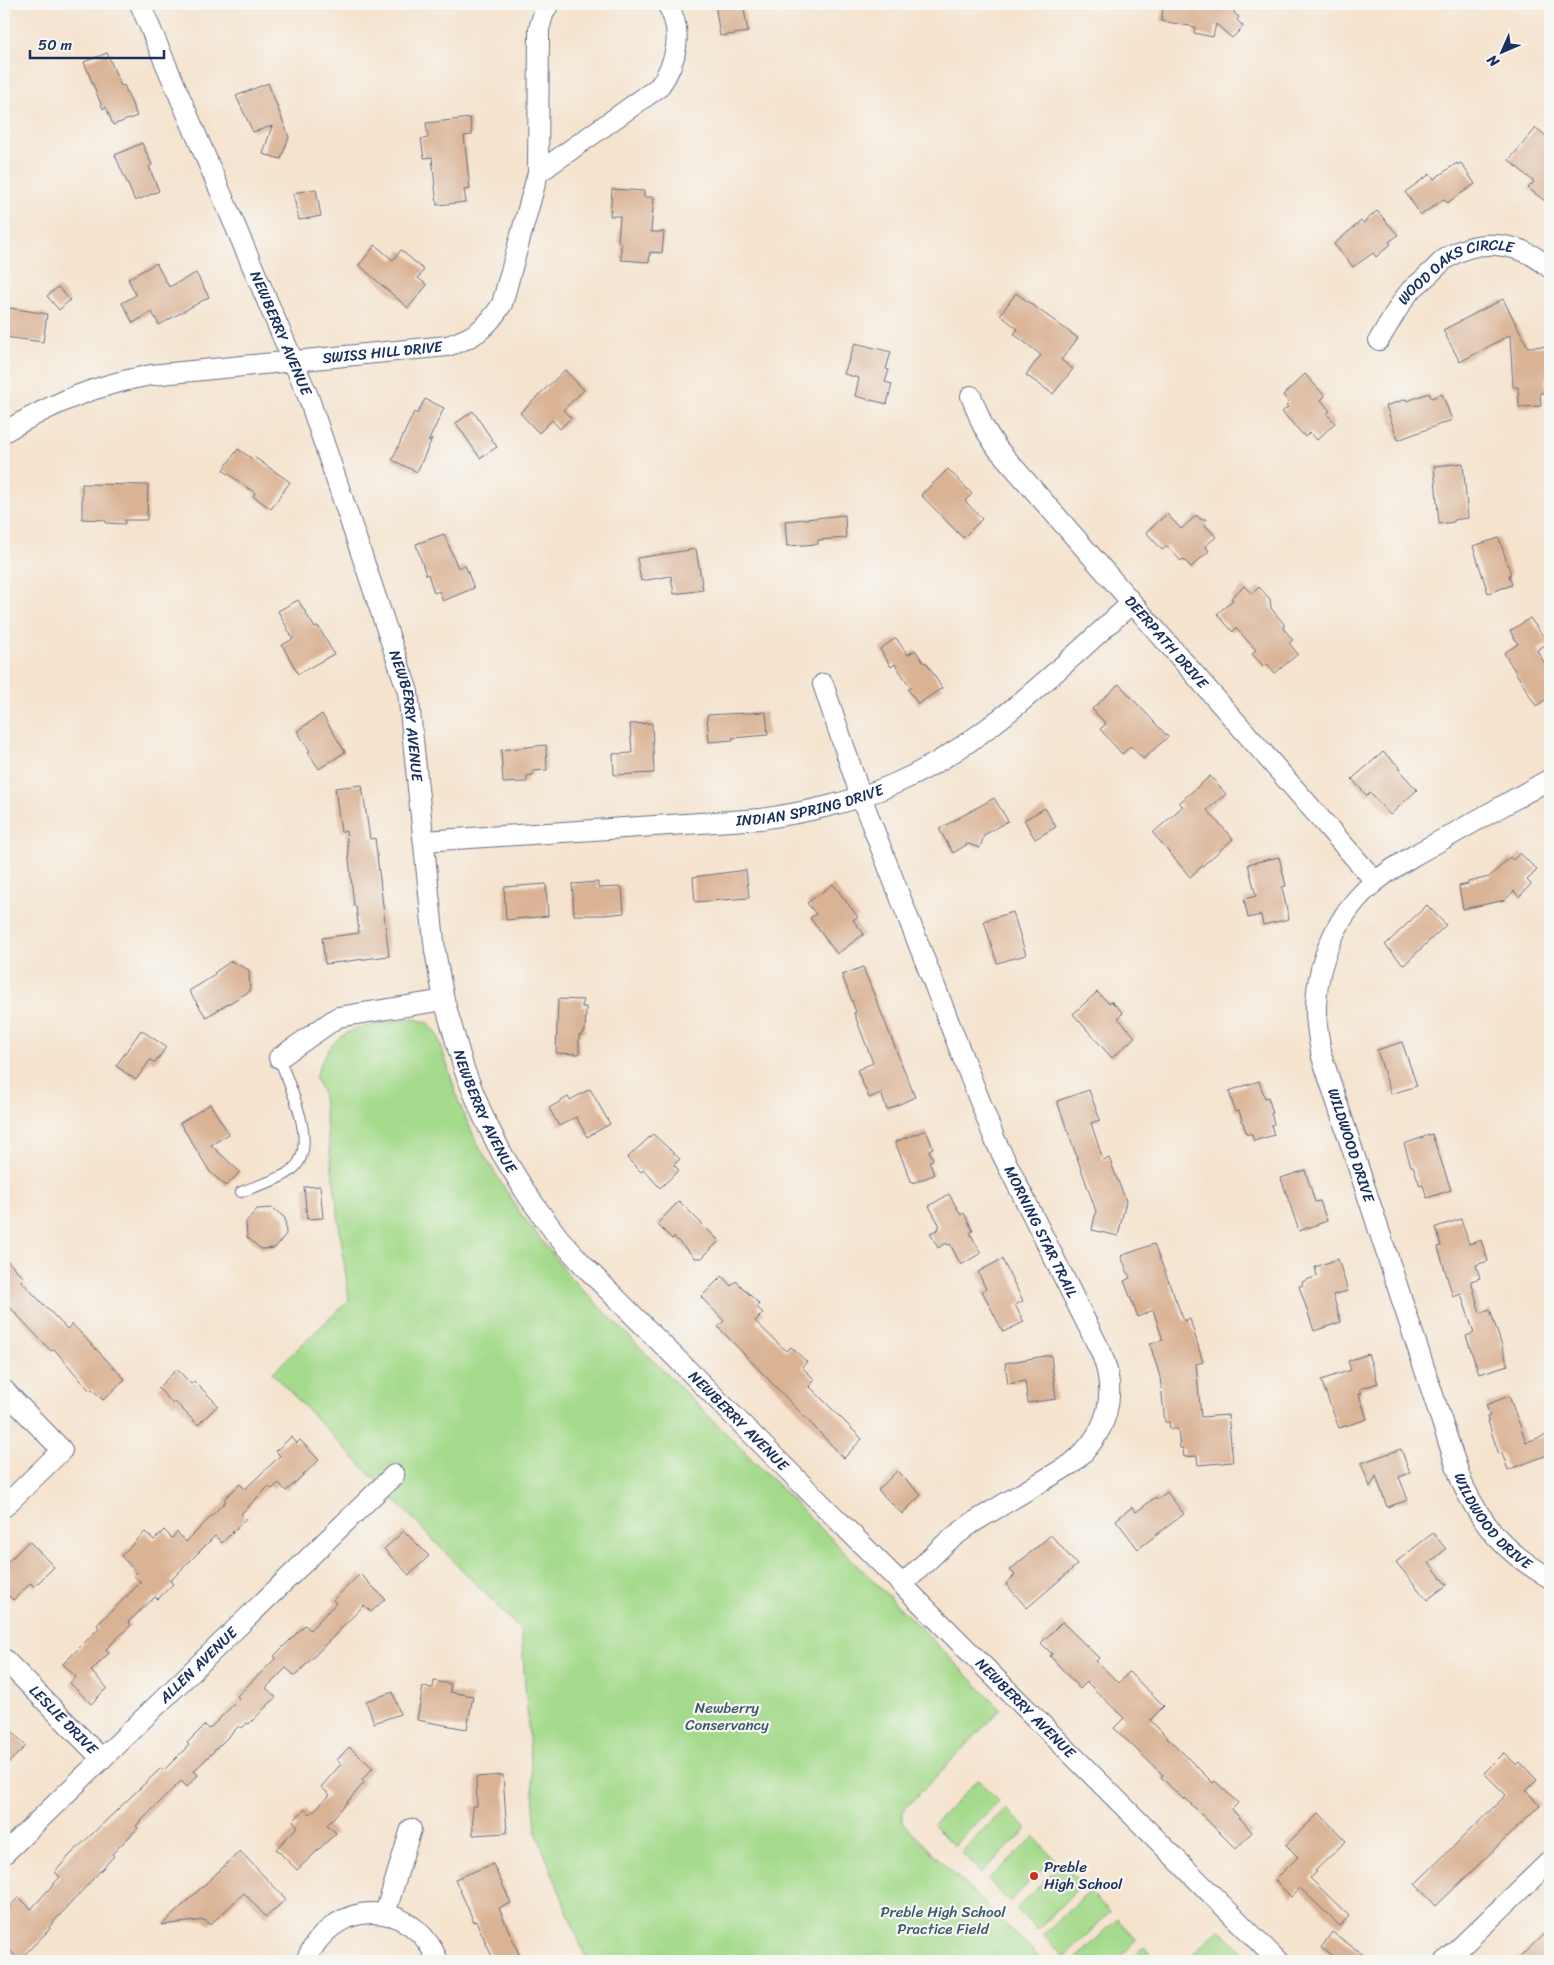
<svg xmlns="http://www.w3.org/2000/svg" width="1554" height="1965" viewBox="0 0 1554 1965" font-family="Sriracha,sans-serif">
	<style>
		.green { fill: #a4da8b; stroke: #608474 }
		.building { fill: #dab294 }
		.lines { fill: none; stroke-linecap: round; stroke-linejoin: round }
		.lane-casing { stroke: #676e85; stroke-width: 12 }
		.street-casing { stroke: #676e85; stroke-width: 22 }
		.lane { stroke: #fff; stroke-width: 10 }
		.street { stroke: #fff; stroke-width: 20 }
		.poi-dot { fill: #c8321e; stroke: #f6f6f2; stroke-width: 2 }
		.labels { text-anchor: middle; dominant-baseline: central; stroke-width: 4.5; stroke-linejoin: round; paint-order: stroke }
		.street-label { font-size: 15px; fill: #1b2f5e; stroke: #f6f6f2 }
		.park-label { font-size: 15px; fill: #3d5a69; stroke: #f6f6f2 }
		.poi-label { font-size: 15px; fill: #1b2f5e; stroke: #f6f6f2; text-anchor: start }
	</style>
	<rect width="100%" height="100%" fill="#f6f6f2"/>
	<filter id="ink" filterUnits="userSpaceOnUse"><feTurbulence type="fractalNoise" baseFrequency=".02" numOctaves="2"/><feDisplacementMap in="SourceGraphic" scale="10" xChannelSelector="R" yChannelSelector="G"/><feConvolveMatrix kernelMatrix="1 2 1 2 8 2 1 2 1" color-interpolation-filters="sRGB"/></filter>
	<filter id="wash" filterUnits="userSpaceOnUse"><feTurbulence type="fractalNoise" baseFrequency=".0096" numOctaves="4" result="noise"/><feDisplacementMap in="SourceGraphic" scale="20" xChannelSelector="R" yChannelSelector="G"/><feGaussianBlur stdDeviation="1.12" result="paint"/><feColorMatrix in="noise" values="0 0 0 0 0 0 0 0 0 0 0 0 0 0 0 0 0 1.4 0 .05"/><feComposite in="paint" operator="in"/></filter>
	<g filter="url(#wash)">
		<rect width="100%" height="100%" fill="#f5e3ce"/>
		<!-- green -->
		<path class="green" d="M415,1019L428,1023L437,1033L459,1103L478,1145L518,1210L569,1276L1001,1709L902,1812V1823L1043,1961H587L536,1832L521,1631L272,1373L349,1300L322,1091L315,1079C333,1022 363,1026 415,1019Z
			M978,1780L999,1801L954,1846L933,1825Z
			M1006,1808L1027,1829L981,1873L961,1852Z
			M1034,1837L1054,1858L1009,1902L988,1880Z
			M1061,1864L1082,1884L1037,1930L1016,1909Z
			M1089,1891L1110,1912L1064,1957L1043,1935Z
			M1117,1919L1137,1940L1116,1961H1074Z
			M1219,1928L1252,1961H1186Z
			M1144,1947L1158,1961H1130Z"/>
		<g id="blocks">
			<!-- building -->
			<path class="building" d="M715,4H743L748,32L720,36Z
				M1164,4H1228L1227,6L1235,7L1234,13L1239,17L1237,20L1243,26L1242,28L1232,38L1216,24L1213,37L1194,33L1195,27L1161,21Z
				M107,53L121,86L124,85L137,116L113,125L106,107L103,109L84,62Z
				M268,83L289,137L281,159L263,154L272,126L253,132L236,96Z
				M470,118L472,135L464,136L470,189L464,190L466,202L437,205L432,157L424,158L421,139L428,138L426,123Z
				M1536,128L1550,139V205L1528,188L1534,182L1509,160Z
				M142,143L152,165L149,167L159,191L135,201L115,155Z
				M1457,163L1458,165L1461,163L1475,184L1447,203L1444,199L1421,215L1405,192L1430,174L1434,179Z
				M316,189L321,216L299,220L293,193Z
				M612,189L644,191V197H654L651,232H664L662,253L650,252L649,262L621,260V243L618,242L620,216H610Z
				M1377,211L1398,235L1389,242L1391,244L1376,257L1373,253L1353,267L1334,244L1361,221L1363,223Z
				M375,245L393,260L401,250L424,270L418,278L427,285L408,308L359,265Z
				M156,263L169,287L196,273L209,297L159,325L152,312L133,323L122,303L136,295L128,279Z
				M58,287L70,300L59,310L47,296Z
				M1016,293L1078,338L1061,360L1073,369L1053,394L1026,375L1041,355L1014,334L1018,329L1000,315Z
				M1503,299L1528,347L1550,346V378H1545L1546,393H1540L1541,406L1519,407L1518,387H1513L1510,335L1460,362L1443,330Z
				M4,307L47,314L43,342L4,337Z
				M855,343L891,352L886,369L889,370L885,382L892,384L887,404L855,396L859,378L844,374Z
				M565,370L584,390L563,410L571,418L560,429L552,420L539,433L520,413Z
				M1305,374L1325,396L1321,400L1330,411L1327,414L1335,423L1317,440L1310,432L1305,437L1282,412L1288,407L1286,406L1289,403L1283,395Z
				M1429,393L1431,398L1442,394L1452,420L1398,440L1386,406L1406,399L1407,401Z
				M425,399L444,408L428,442L432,439L417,472L392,460L414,412L417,414Z
				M473,411L497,447L480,458L456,423Z
				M238,449L252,459L254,457L290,482L271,509L253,496L255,493L223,470Z
				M1463,463L1468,518L1454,520V522L1439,524L1434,466Z
				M948,469L972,494L965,501L982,519L963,538L921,495Z
				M82,484L148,485L147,520H125V524L106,523L105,520L82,519Z
				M1167,514L1181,529L1197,515L1200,519H1206L1205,525L1216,537L1205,546L1209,551L1191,567L1183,559L1181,561L1167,546L1162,550L1146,532Z
				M845,515L846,538L818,540V544L787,546L785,521Z
				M444,534L458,568L465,565L474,588L443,601L439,591L434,593L428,574L426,575L416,544Z
				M1499,538L1511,574L1509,575L1512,585L1488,593L1473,546Z
				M696,549L703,590L674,594L671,576L641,581L637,558Z
				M1244,586L1252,594L1259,587L1270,599L1271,608L1284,624V629L1293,640L1289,643L1298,654L1275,673L1267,664L1264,667L1252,654L1256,650L1236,628L1233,632L1217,614L1233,600L1231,598Z
				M298,600L315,628L318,626L334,654L298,674L282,645L293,639L278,611Z
				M1530,618L1548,643L1537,650L1550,673V697L1536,706L1504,653L1518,644L1510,631Z
				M896,638L908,655L915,650L924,663L926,662L942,688L918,704L908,689L911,688L895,664L891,667L880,649Z
				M1119,684L1168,737L1143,759L1131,746L1122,754L1100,729L1106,724L1092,709Z
				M766,712L768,735L732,738L733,740L709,742L707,715Z
				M322,714L345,752L319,769L308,752L310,751L297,731Z
				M652,723L654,773L614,775L613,754L632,753L630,724Z
				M546,745L547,770L533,771V775L527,776V782L503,783L501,750Z
				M1383,752L1400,767L1399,770L1417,790L1390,815L1370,793L1367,796L1352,779Z
				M1210,776L1226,794L1207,810L1233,839L1190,877L1153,833L1183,806L1179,803Z
				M362,785L370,839L375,838L389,956L325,964L322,938L359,933L356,906H354L346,831L341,832L335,788Z
				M994,798L1008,821L984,835L980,848L968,844L953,853L939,829Z
				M1045,808L1056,827L1035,839L1024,820Z
				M1520,853L1537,870L1527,880L1531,884L1519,897L1514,891L1505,900L1463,909L1459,886L1468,884V882L1489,877L1510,857L1513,860Z
				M1279,857L1286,886L1282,887L1289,919L1263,925L1261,915L1248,918L1244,899L1256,896L1248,864Z
				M746,870L749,898L695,902L693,877Z
				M598,882V888L622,887L624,913L605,915H574L572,884Z
				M546,884L548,916L506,920L504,887Z
				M833,884L858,917L853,920L864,934L837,954L810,918L816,914L807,903Z
				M1427,905L1446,925L1404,965L1385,945Z
				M1013,912L1026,955L997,963L984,921Z
				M231,961L249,970L250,991L206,1017L189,991L215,975L214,973Z
				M863,967L915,1097L887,1110L881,1093L869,1098L857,1070L873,1063L854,1013L856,1012L842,975Z
				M1097,992L1109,1003L1111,1001L1123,1013L1118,1018L1135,1037L1112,1058L1073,1014Z
				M558,999L583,1000L582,1007H586L585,1032H582V1035H579V1054L556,1053Z
				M141,1030L166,1047L155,1063L150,1060L136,1080L116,1066Z
				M1402,1042L1417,1086L1391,1094L1377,1050Z
				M1259,1081L1265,1098L1268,1097L1273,1113H1271L1274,1124L1271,1125L1274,1135L1254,1141L1251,1133L1247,1135L1239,1111L1235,1112L1229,1091Z
				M590,1089L610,1124L587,1137L576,1117L559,1126L549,1108L568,1097L570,1100Z
				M1089,1090L1100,1120L1091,1123L1103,1160L1109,1158L1126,1201L1118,1236L1092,1230L1096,1211L1057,1101Z
				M210,1104L229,1134L211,1145L240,1172L226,1186L210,1172L180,1123Z
				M926,1130L933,1148L929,1150L933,1160L929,1161L934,1175L912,1183L895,1142Z
				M653,1134L680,1159L674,1165L679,1170L660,1188L644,1170L641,1172L627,1158Z
				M1432,1134L1451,1190L1427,1198L1423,1185L1420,1186L1413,1166H1411L1404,1144Z
				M1305,1170L1315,1202L1320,1201L1327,1221L1299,1231L1281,1178Z
				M320,1186L323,1218L307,1219L304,1187Z
				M949,1194L961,1215L964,1213L973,1231L970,1233L981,1253L961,1265L950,1244L947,1245L946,1243L938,1248L930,1233L939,1229L938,1227L940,1226L929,1206Z
				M679,1201L719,1241L702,1258H695L674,1237L672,1239L657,1224Z
				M273,1208L285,1218L286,1234L275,1248L261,1249L247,1237L246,1222L257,1209Z
				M1461,1219L1469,1244L1481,1240L1488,1261L1476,1265L1480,1278L1471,1281L1480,1313L1490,1309L1508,1365L1479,1374L1466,1336L1474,1333L1461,1294L1453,1297L1438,1247L1441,1246L1436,1227Z
				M1154,1244L1184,1321L1190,1319L1203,1362L1196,1364L1201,1417L1228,1415L1233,1462L1198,1465L1197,1456L1184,1457L1183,1448H1180L1178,1429H1170L1169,1422H1165L1160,1377L1150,1344L1163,1340L1153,1310L1138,1317L1124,1281L1130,1278L1121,1256Z
				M4,1257L24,1278L21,1281L67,1329L72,1324L125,1379L103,1400L92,1389L90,1391L54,1349L51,1351L4,1301Z
				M1002,1259L1023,1301L1015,1305L1024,1322L1003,1332L982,1291L986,1289L978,1272Z
				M1338,1259L1348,1291L1333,1295L1341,1322L1314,1331L1299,1286L1303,1285L1302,1282L1317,1276L1315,1267Z
				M722,1276L731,1286L736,1281L759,1304L757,1307L763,1313L755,1321L786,1351L791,1347L807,1362L802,1367L815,1380L809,1386L862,1439L844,1458L718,1327L724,1321L701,1297Z
				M1368,1354L1378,1383L1360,1389L1362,1393L1359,1394L1367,1419L1339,1428L1321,1380L1351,1370L1348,1361Z
				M1051,1355L1056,1399L1028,1403L1025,1381L1008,1384L1005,1363Z
				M177,1369L191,1384L194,1381L218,1405L198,1425L175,1402L173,1404L158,1388Z
				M1509,1396L1526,1442L1547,1435L1550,1442V1454L1508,1470L1502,1453L1499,1454L1492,1434L1487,1417L1490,1416L1486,1405Z
				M291,1437L297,1443L300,1440L319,1460L286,1491L279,1483L272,1489L269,1486L241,1514L246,1519L222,1543L215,1536L170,1581L173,1584L158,1599L155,1597L128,1622L131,1625L106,1649L109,1653L91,1671L107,1688L91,1704L70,1683L76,1677L63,1664L99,1628L97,1625L141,1582L134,1576L137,1573L121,1556L145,1532L154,1540L164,1530L172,1538L177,1532L186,1542L226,1501L224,1499L240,1484L245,1489L280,1456L276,1451Z
				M1401,1449L1410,1473L1399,1477L1408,1500L1387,1507L1376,1476L1370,1487L1361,1463Z
				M897,1471L921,1495L902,1514L878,1490Z
				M1167,1492L1184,1514L1138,1549L1116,1520L1132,1507L1136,1512L1156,1497L1158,1499Z
				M404,1531L429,1556L409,1575L384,1549Z
				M1433,1533L1446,1549L1429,1563L1447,1585L1427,1600L1396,1562Z
				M1051,1535L1077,1565L1027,1608L1006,1584L1015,1575L1010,1570Z
				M29,1541L54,1567L34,1587L31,1583L13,1600L4,1591V1566Z
				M360,1574L385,1599L371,1612L364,1605L295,1676L286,1668L266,1688L276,1697L249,1724L247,1723L242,1728L239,1726L194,1771L198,1775L187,1787L181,1781L136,1826L138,1828L112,1854L114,1856L49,1927L50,1929L19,1960L4,1944V1912L19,1897L31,1909L60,1877L55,1872L69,1856L161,1768L164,1770L189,1745L187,1743L205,1725L209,1729L239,1699L237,1696L276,1658L274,1656L305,1625L310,1630L336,1603L333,1600Z
				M1062,1622L1099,1658L1096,1661L1119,1683L1129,1672L1164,1706L1150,1720L1213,1783L1215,1781L1238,1803L1232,1809L1252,1832L1236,1849L1185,1798L1184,1800L1161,1777L1163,1775L1114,1728L1124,1718L1087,1682L1080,1689L1050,1656L1052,1654L1041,1643Z
				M434,1681L451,1684L450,1692L473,1696L467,1729L417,1720L423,1687L433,1688Z
				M393,1692L400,1714L374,1723L366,1701Z
				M4,1723L26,1746L4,1767Z
				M349,1747L373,1768L362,1780L364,1783L327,1825L336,1833L297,1870L276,1849L298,1826L293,1821L305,1809L310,1814L330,1795L321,1787L341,1764L337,1760Z
				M1504,1753L1517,1765L1520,1762L1537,1780L1526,1791L1540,1805L1436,1906L1415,1884L1506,1795L1484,1773Z
				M503,1775L507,1833L473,1835L472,1806H477L476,1777Z
				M1319,1813L1346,1841L1315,1871L1317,1872L1310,1878L1349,1916L1340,1926L1300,1888L1291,1897L1275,1880L1298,1857L1286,1845Z
				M240,1851L286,1899L266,1917L244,1893L210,1925L205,1920L162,1925Z
				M493,1864L511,1903L499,1908L522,1961H494L476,1921L474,1922L455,1879Z
				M1550,1928V1961H1516Z
				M1332,1932L1372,1961H1340L1321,1948Z"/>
		</g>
	</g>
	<g filter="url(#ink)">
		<use href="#blocks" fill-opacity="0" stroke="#676e85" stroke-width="1"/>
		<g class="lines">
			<defs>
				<path id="lane" d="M241,1192C255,1186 284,1179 294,1168C319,1144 289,1085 279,1058"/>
				<g id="street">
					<path id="s1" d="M140,4L308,396L408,692L435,951L444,1000L464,1069L483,1116L501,1152L528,1196L558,1237L585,1267L1278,1961"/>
					<path d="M549,4L544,12L539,29L538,173L659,87C677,62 684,31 667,4"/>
					<path id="s2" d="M1379,340C1389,324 1398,306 1410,291C1415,286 1422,281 1427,276C1433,271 1438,265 1444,260C1478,236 1521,242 1550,268"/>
					<path id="s3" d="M971,396L983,426L997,448L1375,881"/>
					<path id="s4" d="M4,432C54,403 92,386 151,375L447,346C474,338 487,328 502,304L538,173"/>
					<path id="s5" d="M823,684L861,797L995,1140L1101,1352C1119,1396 1107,1434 1071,1464L972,1523L947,1542L902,1585"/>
					<path id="s6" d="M1550,779C1517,798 1484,816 1451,835C1425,849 1399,863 1376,881C1339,910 1318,958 1316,1004C1315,1022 1319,1040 1322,1057L1462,1483C1483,1527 1507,1554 1550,1578"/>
					<path id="s7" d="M424,841L761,819C807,812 851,803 894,784C983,746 1060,667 1132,603"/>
					<path d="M279,1058L338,1017L444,1000"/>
					<path d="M4,1390L62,1450L4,1507"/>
					<path id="s8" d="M4,1659L102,1759"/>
					<path id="s9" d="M4,1854L394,1475"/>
					<path d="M385,1914L411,1829"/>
					<path d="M306,1961C333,1897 412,1897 438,1961"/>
					<path d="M1446,1961L1550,1861"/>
				</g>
			</defs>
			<!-- lane casing -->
			<use href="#lane" class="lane-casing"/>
			<!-- street casing -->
			<use href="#street" class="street-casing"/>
			<!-- lane -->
			<use href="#lane" class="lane"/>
			<!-- street -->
			<use href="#street" class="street"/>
		</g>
	</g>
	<!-- markers -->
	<circle class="poi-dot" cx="1034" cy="1876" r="5"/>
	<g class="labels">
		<!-- street labels -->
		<g class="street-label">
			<text stroke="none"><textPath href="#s2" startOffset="110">WOOD OAKS CIRCLE</textPath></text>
			<text stroke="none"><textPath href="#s1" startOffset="358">NEWBERRY AVENUE</textPath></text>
			<text stroke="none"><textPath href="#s4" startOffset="391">SWISS HILL DRIVE</textPath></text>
			<text stroke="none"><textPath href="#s3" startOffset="316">DEERPATH DRIVE</textPath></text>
			<text stroke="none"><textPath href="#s1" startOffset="762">NEWBERRY AVENUE</textPath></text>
			<text stroke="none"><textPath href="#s7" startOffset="388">INDIAN SPRING DRIVE</textPath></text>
			<text stroke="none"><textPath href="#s1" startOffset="1168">NEWBERRY AVENUE</textPath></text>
			<text stroke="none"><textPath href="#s6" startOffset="489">WILDWOOD DRIVE</textPath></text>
			<text stroke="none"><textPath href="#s5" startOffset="590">MORNING STAR TRAIL</textPath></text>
			<text stroke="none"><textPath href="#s1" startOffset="1572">NEWBERRY AVENUE</textPath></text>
			<text stroke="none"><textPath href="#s6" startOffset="894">WILDWOOD DRIVE</textPath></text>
			<text stroke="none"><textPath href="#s9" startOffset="271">ALLEN AVENUE</textPath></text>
			<text stroke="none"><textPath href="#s1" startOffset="1978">NEWBERRY AVENUE</textPath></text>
			<text stroke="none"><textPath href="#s8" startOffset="85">LESLIE DRIVE</textPath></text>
		</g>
		<!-- park labels -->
		<g class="park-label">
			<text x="727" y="1708">Newberry<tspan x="727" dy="17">Conservancy</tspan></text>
			<text x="943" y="1912">Preble High School<tspan x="943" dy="17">Practice Field</tspan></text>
		</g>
		<!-- poi labels -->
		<g class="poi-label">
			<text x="1044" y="1867">Preble<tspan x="1044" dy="17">High School</tspan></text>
		</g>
	</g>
	<!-- margin -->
	<rect width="1554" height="1965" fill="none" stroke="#f6f6f2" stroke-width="20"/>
	<!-- north arrow -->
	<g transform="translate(1502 52) rotate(225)" stroke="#f6f6f2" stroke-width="4" paint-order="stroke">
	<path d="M0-4L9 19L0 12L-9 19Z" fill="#1b2f5e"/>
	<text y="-8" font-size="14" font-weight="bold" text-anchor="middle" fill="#1b2f5e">N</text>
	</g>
	<!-- scale -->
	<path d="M30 50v8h134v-8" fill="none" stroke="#1b2f5e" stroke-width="2.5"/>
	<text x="38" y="50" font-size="15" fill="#1b2f5e" stroke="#f6f6f2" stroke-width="4" paint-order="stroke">50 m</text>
</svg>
